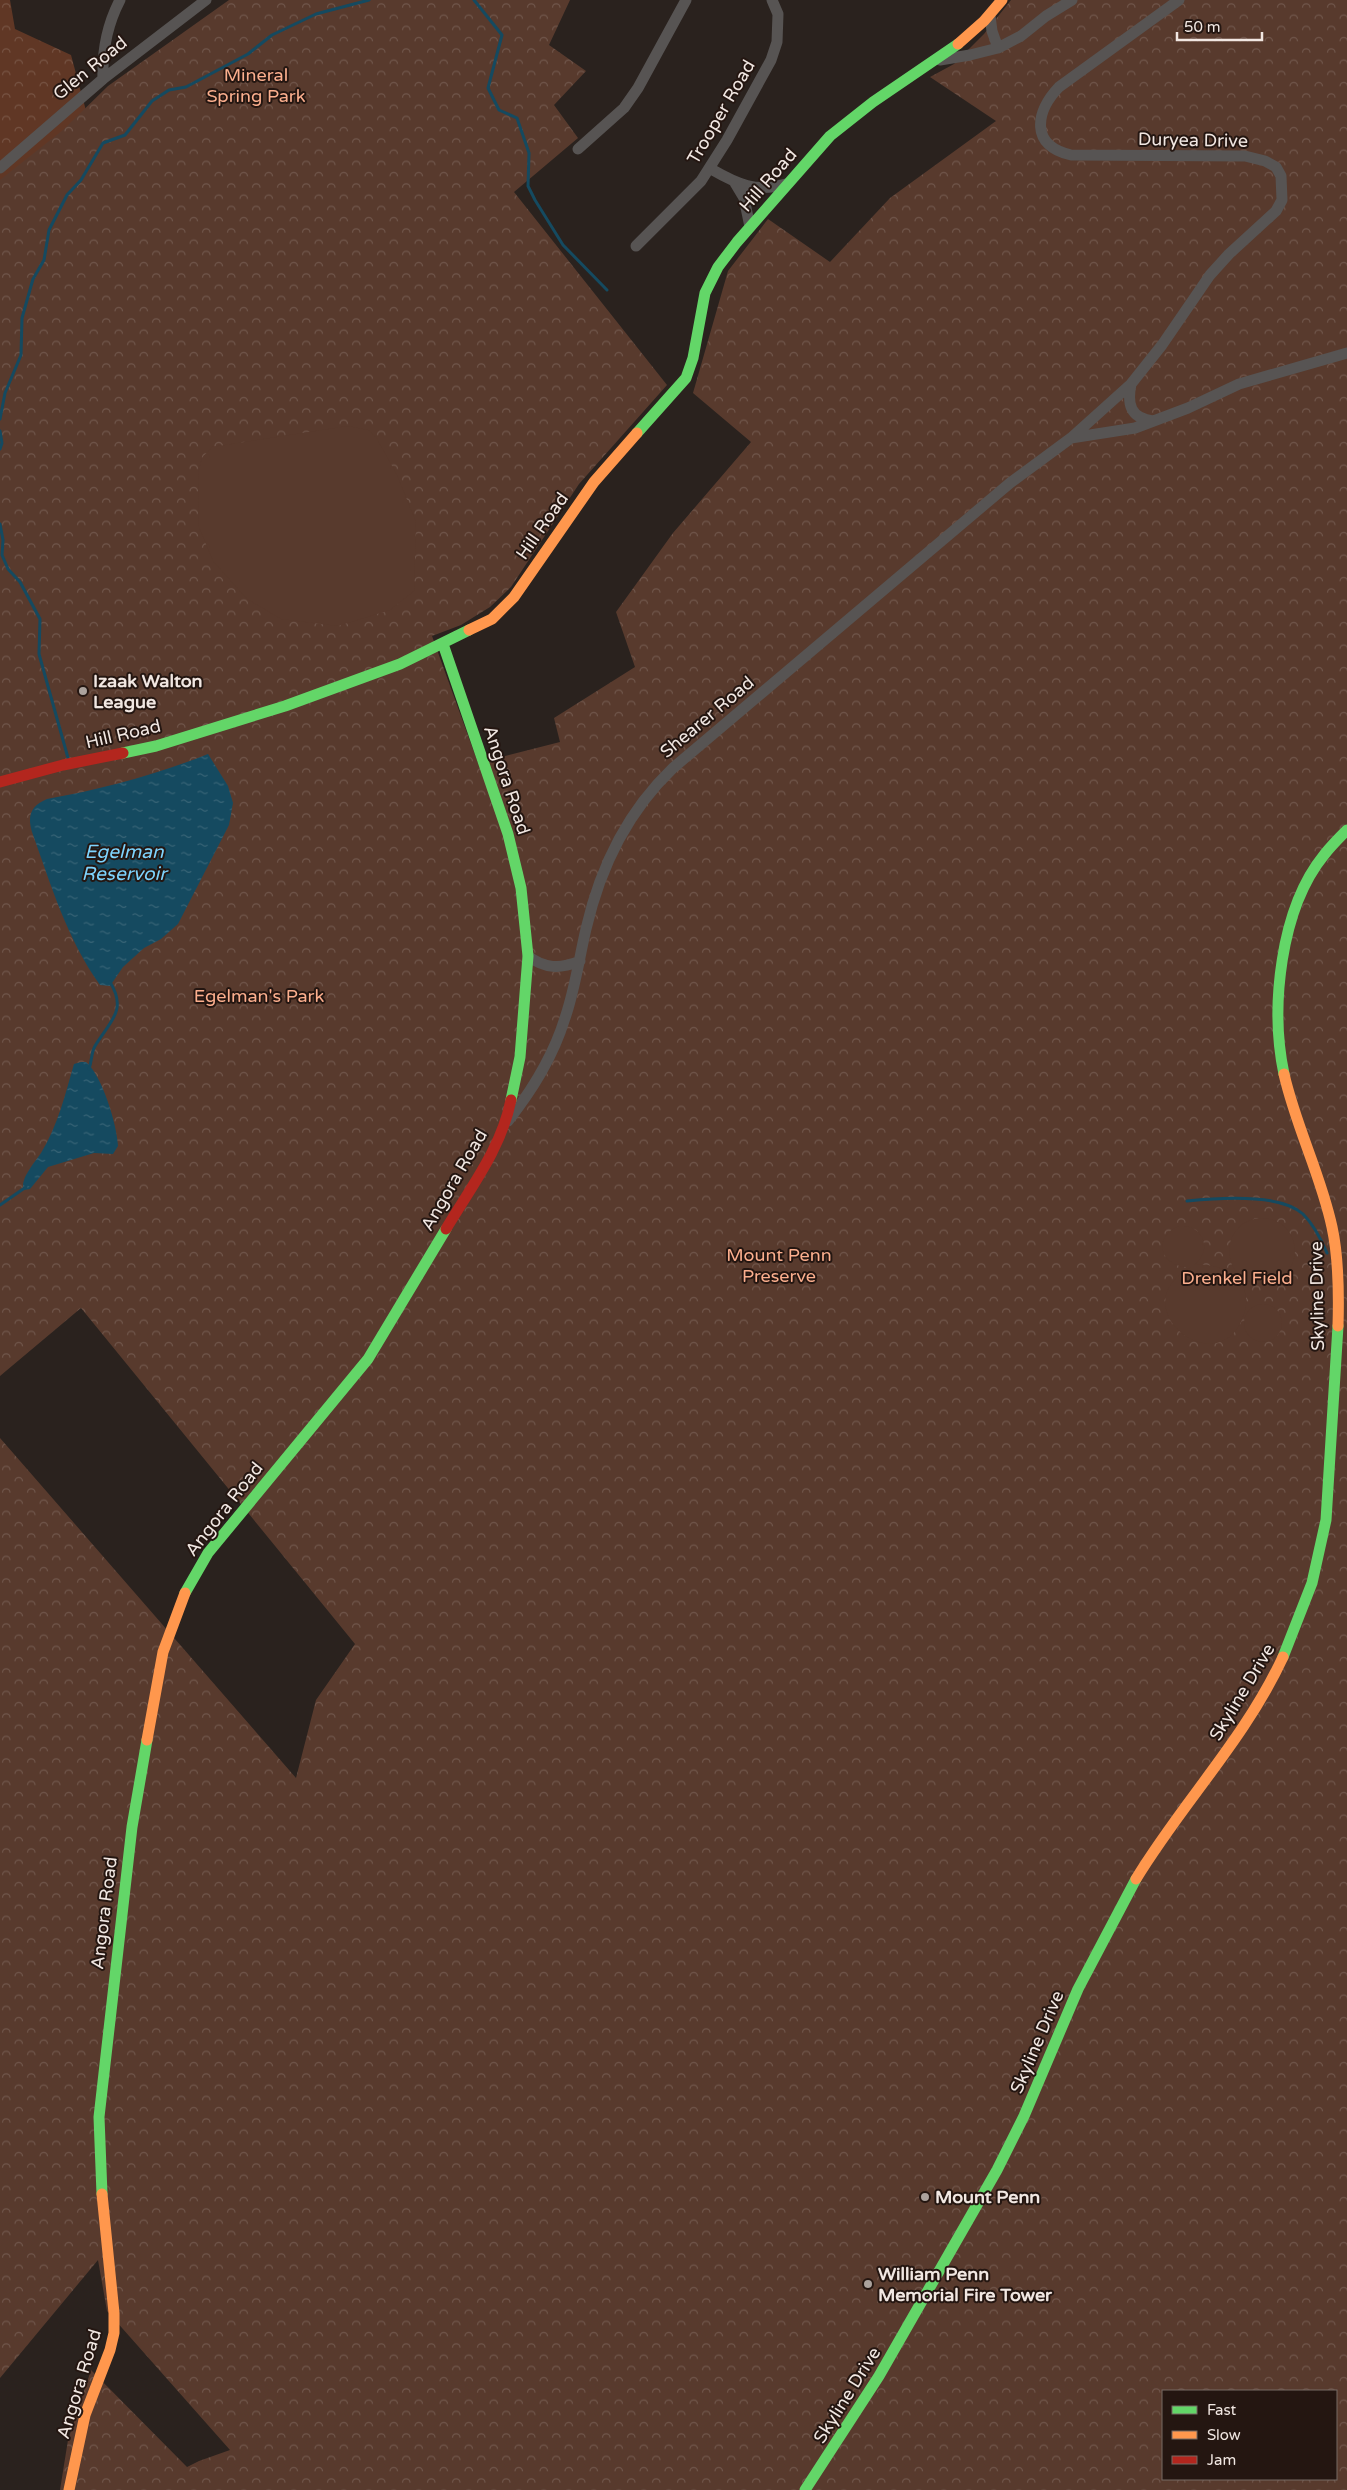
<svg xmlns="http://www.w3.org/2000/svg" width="1347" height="2490" viewBox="0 0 1347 2490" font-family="'Varela Round',sans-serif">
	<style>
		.forest { fill: url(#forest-crowns) }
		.park { fill: url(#park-crowns); fill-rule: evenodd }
		.pitch { fill: #583a2d }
		.water { fill: url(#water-ripples) }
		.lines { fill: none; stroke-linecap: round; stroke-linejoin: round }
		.stream { stroke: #154a60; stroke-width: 3 }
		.street { stroke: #575453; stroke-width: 11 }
		.fast { stroke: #63d668; stroke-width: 11 }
		.slow { stroke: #ff974d; stroke-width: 11 }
		.jam { stroke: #b3261e; stroke-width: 11 }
		.poi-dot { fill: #aba29d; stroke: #241611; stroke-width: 2 }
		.labels { text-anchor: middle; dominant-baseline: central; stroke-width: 4; stroke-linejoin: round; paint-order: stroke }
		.street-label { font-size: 18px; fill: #f1e7e2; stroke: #241611 }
		.park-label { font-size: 18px; fill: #fcaf8e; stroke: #241611 }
		.poi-label { font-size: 18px; font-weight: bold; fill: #f1e7e2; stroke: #241611; text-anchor: start }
		.water-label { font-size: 19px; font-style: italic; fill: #7ed4fe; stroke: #241611 }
	</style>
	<defs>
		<pattern id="forest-crowns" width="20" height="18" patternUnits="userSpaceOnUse" patternTransform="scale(1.25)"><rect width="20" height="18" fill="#603725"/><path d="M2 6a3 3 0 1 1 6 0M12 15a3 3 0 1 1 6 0" fill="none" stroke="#775444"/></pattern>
		<pattern id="park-crowns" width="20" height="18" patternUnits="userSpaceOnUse" patternTransform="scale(1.25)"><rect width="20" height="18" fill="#583a2d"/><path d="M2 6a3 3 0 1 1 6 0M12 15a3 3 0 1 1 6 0" fill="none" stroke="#70564b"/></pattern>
		<pattern id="water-ripples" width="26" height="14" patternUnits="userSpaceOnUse" patternTransform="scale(1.25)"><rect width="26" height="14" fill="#154a60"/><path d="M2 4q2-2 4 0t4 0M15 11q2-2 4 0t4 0" fill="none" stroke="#386476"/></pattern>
	</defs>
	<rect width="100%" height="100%" fill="#2a221e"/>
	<!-- forest -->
	<path class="forest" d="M0,0H10L15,29L71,55L150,348L0,420Z"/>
	<!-- park -->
	<path class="park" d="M229,0H570L549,45L586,71L554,105L578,138L514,192L667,385L579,484L511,587L490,607L461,625L432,636L478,763L560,742L554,718L635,667L616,612L673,533L751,442L693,393L728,271L768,219L830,262L890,198L996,121L930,77L954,64L984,34L1011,0H1347V2490H60L68,2440L91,2370L187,2467L199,2461L230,2450L107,2311L98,2260L0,2378V1438L296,1778L316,1700L355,1644L81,1308L0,1376V180L63,130L108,86ZM1163,2391H1336V2479H1163Z"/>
	<!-- pitch -->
	<path class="pitch" d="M348,426L368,430L376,437L397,475L416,522L414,591L390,610L338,626L281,619L247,599L213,561L199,527L198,473L202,458L212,447Z
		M1229 1251a33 33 0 1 1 66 0a33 33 0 1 1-66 0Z
		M1179,1226C1204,1224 1213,1251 1194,1265C1223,1262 1255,1280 1244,1314C1221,1387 1118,1307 1191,1267C1162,1269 1150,1238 1179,1226Z
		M1244 1323a19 19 0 1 1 38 0a19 19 0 1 1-38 0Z"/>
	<!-- water -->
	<path class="water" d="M208,754L228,786L233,803L229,825L178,924L161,939L144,948L123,967L110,986L100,985C67,939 51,885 32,832C27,815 31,806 47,799C103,789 155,775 208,754Z
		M81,1062H86C102,1075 117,1125 118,1146L113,1154L94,1153L48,1167L30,1189L24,1190C19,1180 35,1162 41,1153C58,1125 65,1095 74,1064Z"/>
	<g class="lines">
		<!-- stream -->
		<path class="stream" d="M474,0L502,35L488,88L499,110L517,118L529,153L528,186L535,200L563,245L607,290
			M0,419L5,393L21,355L22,318L33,279L44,260L49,230L67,195L81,180L103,143L125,135L152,101L169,90L186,87L248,54L272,35L316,14L369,0
			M0,431L2,443L0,449
			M0,524L3,540L2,555L8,569L20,582L40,619L39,654L68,758
			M89,1069C92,1061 91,1053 95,1046C109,1022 128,1011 110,982
			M1187,1201C1216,1198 1280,1193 1303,1214C1314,1225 1321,1239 1327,1253
			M0,1205L26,1187"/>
		<!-- street -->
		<path class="street" d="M990,16L992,31L998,48
			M940,60L970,55L998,48L1021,36L1046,16L1072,0
			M103,79C102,51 107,25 120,0
			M578,149L624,108L638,88L686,0
			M0,168L103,79L206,0
			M711,169C737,184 756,193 786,184
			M735,183L744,198L750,227
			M636,246L701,181L727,140L771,60L777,42L778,14L772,0
			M1131,384C1127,404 1130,418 1153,421
			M1071,438L1135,428L1188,408L1239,384L1347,353
			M528,956C545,969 560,969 580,961
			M508,1121C533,1089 553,1057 565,1018C575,989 579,959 586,929C600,868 627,812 673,768L1010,483L1071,438L1131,384L1162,345L1210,275L1229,254L1276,211L1282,200L1281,176L1276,167L1265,161L1245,156L1071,155C1030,146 1035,112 1059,87L1179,0"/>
		<!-- fast -->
		<path class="fast" d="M637,433L686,378L693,358L705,293L718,267L737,242L830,136L873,102L958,44
			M443,644L508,834L521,888L528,956L520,1057L511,1100
			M123,753L156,746L285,706L400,664L469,630
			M1284,1074C1270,1008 1280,909 1324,855C1331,846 1339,838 1347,830
			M185,1593L208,1553L368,1359L446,1229
			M1283,1657L1312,1583L1326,1520L1338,1326
			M102,2194L99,2117L132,1827L147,1740
			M805,2490L879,2376L997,2170L1024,2116L1078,1989L1136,1879"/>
		<!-- slow -->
		<path class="slow" d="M958,44L984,21L1002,0
			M469,630L492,619L514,597L594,482L637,433
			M1284,1074C1296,1127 1321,1175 1332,1227C1339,1259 1339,1293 1338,1326
			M147,1740L163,1652L185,1593
			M1136,1879C1182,1803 1245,1739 1283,1657
			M69,2490L85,2415L110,2350L114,2333V2313L102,2194"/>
		<!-- jam -->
		<path class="jam" d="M0,782L63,765L123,753
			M446,1229C471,1187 501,1149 511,1100"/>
	</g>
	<!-- markers -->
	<g class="poi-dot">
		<circle cx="83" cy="691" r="5"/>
		<circle cx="925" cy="2197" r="5"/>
		<circle cx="868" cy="2284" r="5"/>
	</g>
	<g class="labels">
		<!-- street labels -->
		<g class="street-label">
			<text transform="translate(90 68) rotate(-39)">Glen Road</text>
			<text transform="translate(721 112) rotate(-60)">Trooper Road</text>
			<text transform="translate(1193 140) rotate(1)">Duryea Drive</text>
			<text transform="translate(768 180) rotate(-49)">Hill Road</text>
			<text transform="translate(542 526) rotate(-55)">Hill Road</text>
			<text transform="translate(707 717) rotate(-40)">Shearer Road</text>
			<text transform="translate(123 734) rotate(-13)">Hill Road</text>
			<text transform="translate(507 780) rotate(72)">Angora Road</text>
			<text transform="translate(454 1180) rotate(-60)">Angora Road</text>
			<text transform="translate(1317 1296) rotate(-91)">Skyline Drive</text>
			<text transform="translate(224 1509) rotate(-52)">Angora Road</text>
			<text transform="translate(1242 1692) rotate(-59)">Skyline Drive</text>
			<text transform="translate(104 1913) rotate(-83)">Angora Road</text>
			<text transform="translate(1037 2042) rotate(-67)">Skyline Drive</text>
			<text transform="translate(79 2384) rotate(-73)">Angora Road</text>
			<text transform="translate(847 2395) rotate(-58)">Skyline Drive</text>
		</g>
		<!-- park labels -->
		<g class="park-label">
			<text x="256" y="75">Mineral<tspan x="256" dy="21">Spring Park</tspan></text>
			<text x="259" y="996">Egelman's Park</text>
			<text x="779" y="1255">Mount Penn<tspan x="779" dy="21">Preserve</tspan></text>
			<text x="1237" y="1278">Drenkel Field</text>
		</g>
		<!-- poi labels -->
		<g class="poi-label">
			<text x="93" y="681">Izaak Walton<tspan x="93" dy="21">League</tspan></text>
			<text x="935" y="2197">Mount Penn</text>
			<text x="878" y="2274">William Penn<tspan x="878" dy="21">Memorial Fire Tower</tspan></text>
		</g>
		<!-- water labels -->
		<g class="water-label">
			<text x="124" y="852">Egelman<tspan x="124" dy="22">Reservoir</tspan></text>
		</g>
	</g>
	<!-- legend -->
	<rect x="1162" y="2390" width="175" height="90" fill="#241611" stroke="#766a65"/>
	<rect x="1172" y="2406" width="25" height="8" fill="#63d668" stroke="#766a65"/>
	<text x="1207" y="2415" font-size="15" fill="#f1e7e2">Fast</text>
	<rect x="1172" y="2431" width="25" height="8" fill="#ff974d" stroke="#766a65"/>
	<text x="1207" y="2440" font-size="15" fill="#f1e7e2">Slow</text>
	<rect x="1172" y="2456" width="25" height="8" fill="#b3261e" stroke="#766a65"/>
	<text x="1207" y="2465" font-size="15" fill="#f1e7e2">Jam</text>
	<!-- scale -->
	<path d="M1177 32v8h85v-8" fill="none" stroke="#f1e7e2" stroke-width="2.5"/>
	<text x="1184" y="32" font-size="15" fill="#f1e7e2" stroke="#241611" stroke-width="4" paint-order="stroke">50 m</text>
</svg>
